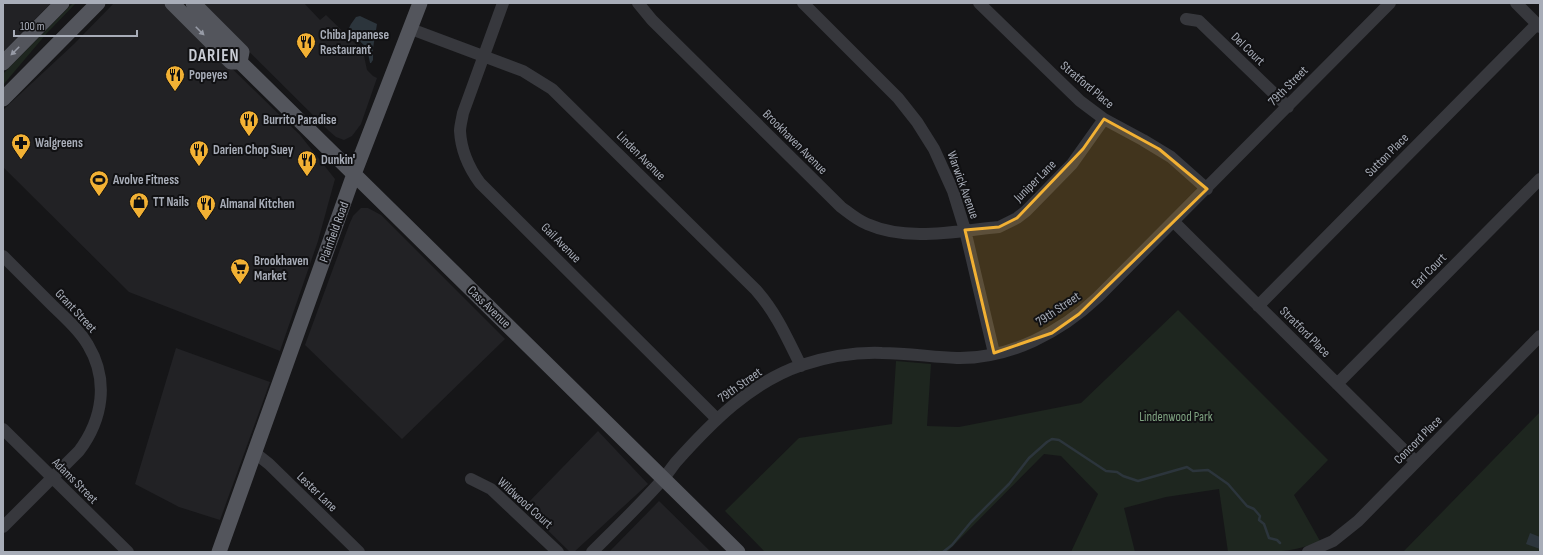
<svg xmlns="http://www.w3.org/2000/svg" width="1543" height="555" viewBox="0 0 1543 555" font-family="'Sofia Sans Condensed',sans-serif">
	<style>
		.built { fill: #222225 }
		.green { fill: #1e261f }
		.water { fill: #2c353c }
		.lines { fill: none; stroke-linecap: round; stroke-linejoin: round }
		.stream { stroke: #2c353c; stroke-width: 2.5 }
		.minor { stroke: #37383d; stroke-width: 12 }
		.major { stroke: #53555c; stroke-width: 15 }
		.oneway { fill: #979ba6 }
		.marked { fill: #f2b134; fill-opacity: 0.2; stroke: #f2b134; stroke-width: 3; stroke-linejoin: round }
		.labels { text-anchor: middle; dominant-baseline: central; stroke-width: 4; stroke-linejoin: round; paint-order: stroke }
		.poi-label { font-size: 13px; font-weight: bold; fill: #a8adb8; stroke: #111113; text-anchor: start }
		.street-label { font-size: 13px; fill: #a8adb8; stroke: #111113 }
		.park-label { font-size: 13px; fill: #7fa381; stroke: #111113 }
		.district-label { font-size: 17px; font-weight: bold; letter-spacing: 1px; fill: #c9ccd4; stroke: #111113 }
	</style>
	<rect width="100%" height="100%" fill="#161618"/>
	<!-- built -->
	<path class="built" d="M3,3H51L3,52Z
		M114,3H165L300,135L335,179L318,241L280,351L129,292L3,167V110L74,44Z
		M200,3H304L320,20L326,15L363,51L367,70L373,76L377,78L361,124L352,136L344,140L336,137L329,131Z
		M361,208H368L381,215L505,339L402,439L305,345L349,225L353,216Z
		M176,348L270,382L220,520L179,507L135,484Z
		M598,431L648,484L574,552H570L524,507Z
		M659,501L711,552H609Z"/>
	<!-- green -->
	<path class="green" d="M73,3H76L47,33L3,85V74Z
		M1178,310L1328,460L1294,495L1320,541C1288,555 1262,552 1228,552L1219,489L1166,497L1124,508L1135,552H1071L1098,494L1061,456L1044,454L947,552H765L725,511L799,438L892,424L896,361L931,364L927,426L959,427L1081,403Z
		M1540,412V552H1403Z"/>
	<!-- water -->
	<path class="water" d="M360,16L377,24L373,48V60L371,63H370L367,48L348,30L351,24L356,17Z
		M1530,533L1540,537V549L1526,544Z"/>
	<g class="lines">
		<!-- stream -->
		<path class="stream" d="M918,552H931
			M943,552L952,545L971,522L1009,484L1029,458L1047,442L1052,439L1059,440L1106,471L1117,472L1123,476L1138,481L1187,467L1193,471L1208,470L1228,484L1247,506L1254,509L1260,516L1259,520L1264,524L1269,538L1277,540L1280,543"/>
		<!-- minor -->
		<path class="minor" d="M503,3L463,113C462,119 460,126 460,131C461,150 469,168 480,183L717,419
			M638,3L652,20L841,207C849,213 857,220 867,224C908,242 956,231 999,227L1017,218L1026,211L1072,164L1104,119
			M803,3L898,98L917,122L934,149L953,191L965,230L994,353
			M979,3L1080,101L1104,119L1143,140L1171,157L1207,189
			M1516,3L1540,27
			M1186,19L1199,21L1288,107
			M411,29L523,71L552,89L756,290C777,314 787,338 801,366
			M1174,222L1416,462
			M3,256C19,272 35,288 51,304C64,317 79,329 88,345C109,380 103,419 79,451L3,527
			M1258,306L1537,24
			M1337,384L1540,179
			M3,429L128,552
			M255,453L269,464L359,552
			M471,479L491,489L558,552
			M592,552C615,529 642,503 663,479C668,473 672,467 676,462C711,423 751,382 802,365C827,357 855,352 882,353C907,353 932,357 957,358C1010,359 1061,332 1098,297L1390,3
			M1308,552L1333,541L1358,521L1540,336"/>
		<!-- major -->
		<path class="major" d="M172,3L231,62H240L738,552
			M193,3L242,52L240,62
			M3,63L62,3
			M3,99L98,3
			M219,552L354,174L420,3"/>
	</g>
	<!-- one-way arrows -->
	<defs><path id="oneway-solid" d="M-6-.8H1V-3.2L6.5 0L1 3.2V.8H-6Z"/></defs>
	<g class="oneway">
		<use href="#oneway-solid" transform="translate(200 31) rotate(45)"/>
		<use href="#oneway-solid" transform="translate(15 51) rotate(135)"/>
	</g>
	<!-- marked area -->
	<path class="marked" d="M1104,119L1159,149L1207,189L1079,314L1052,333L994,353L965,230L999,227L1017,218L1083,149Z"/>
	<!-- icons -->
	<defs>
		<symbol id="restaurant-pin" viewBox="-11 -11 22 30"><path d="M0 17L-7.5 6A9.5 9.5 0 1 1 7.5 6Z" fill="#f2b134" stroke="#111113"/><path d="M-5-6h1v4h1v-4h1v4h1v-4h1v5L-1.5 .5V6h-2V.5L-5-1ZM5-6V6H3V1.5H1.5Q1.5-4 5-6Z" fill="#111"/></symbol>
		<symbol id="pharmacy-pin" viewBox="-11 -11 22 30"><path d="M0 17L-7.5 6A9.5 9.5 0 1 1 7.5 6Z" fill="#f2b134" stroke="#111113"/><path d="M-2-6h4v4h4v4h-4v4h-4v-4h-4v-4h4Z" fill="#111"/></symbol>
		<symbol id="stadium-pin" viewBox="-11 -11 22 30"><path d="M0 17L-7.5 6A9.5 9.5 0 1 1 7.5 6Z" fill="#f2b134" stroke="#111113"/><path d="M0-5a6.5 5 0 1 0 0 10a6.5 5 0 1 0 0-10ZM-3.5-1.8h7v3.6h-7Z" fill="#111"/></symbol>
		<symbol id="shop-pin" viewBox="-11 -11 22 30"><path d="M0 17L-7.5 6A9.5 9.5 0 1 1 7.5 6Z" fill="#f2b134" stroke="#111113"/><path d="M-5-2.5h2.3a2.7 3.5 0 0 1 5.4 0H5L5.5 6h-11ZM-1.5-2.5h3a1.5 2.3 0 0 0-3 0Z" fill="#111"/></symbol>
		<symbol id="supermarket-pin" viewBox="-11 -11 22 30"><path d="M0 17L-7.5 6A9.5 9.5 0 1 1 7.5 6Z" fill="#f2b134" stroke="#111113"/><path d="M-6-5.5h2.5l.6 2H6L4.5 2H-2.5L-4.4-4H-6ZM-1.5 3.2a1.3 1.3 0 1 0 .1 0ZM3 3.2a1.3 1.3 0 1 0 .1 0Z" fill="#111"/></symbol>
	</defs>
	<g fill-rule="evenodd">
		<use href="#restaurant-pin" x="295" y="31" width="22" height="30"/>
		<use href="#restaurant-pin" x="164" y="64" width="22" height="30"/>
		<use href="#restaurant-pin" x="238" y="109" width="22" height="30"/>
		<use href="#pharmacy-pin" x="10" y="132" width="22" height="30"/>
		<use href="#restaurant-pin" x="188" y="139" width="22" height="30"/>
		<use href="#restaurant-pin" x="296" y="149" width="22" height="30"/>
		<use href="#stadium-pin" x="88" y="169" width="22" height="30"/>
		<use href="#shop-pin" x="128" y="191" width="22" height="30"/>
		<use href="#restaurant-pin" x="195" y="193" width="22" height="30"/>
		<use href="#supermarket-pin" x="229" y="257" width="22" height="30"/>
	</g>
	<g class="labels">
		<!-- poi labels -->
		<g class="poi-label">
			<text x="320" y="35">Chiba Japanese<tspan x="320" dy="15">Restaurant</tspan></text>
			<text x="189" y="75">Popeyes</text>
			<text x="263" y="120">Burrito Paradise</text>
			<text x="35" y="143">Walgreens</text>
			<text x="213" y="150">Darien Chop Suey</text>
			<text x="321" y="160">Dunkin'</text>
			<text x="113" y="180">Avolve Fitness</text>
			<text x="153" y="202">TT Nails</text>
			<text x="220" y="204">Almanal Kitchen</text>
			<text x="254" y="261">Brookhaven<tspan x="254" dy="15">Market</tspan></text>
		</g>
		<!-- street labels -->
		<g class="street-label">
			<text transform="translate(1248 49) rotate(44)">Del Court</text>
			<text transform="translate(1087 85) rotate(40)">Stratford Place</text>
			<text transform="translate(1288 86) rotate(-45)">79th Street</text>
			<text transform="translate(795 142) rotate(45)">Brookhaven Avenue</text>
			<text transform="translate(1387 155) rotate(-45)">Sutton Place</text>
			<text transform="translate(641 156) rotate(45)">Linden Avenue</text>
			<text transform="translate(1035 181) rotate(-45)">Juniper Lane</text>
			<text transform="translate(963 185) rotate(70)">Warwick Avenue</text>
			<text transform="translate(334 232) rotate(-70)">Plainfield Road</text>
			<text transform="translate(561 243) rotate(45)">Gail Avenue</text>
			<text transform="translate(1429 271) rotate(-45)">Earl Court</text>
			<text transform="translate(489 307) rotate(44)">Cass Avenue</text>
			<text transform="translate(1058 309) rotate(-34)">79th Street</text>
			<text transform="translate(76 311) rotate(47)">Grant Street</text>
			<text transform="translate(1305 332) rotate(45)">Stratford Place</text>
			<text transform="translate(740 385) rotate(-35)">79th Street</text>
			<text transform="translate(1418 440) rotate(-45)">Concord Place</text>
			<text transform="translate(75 481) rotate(45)">Adams Street</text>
			<text transform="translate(317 492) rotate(44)">Lester Lane</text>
			<text transform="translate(525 503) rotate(42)">Wildwood Court</text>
		</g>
		<!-- park labels -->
		<g class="park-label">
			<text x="1176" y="417">Lindenwood Park</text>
		</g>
		<!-- district labels -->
		<g class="district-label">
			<text x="214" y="56">DARIEN</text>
		</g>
	</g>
	<!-- border -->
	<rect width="1543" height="555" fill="none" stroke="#a8adb8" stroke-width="8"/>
	<!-- scale -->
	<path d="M14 30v6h123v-6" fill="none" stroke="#a8adb8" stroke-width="2"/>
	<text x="20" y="30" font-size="12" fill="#a8adb8" stroke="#111113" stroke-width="3" paint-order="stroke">100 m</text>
</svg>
